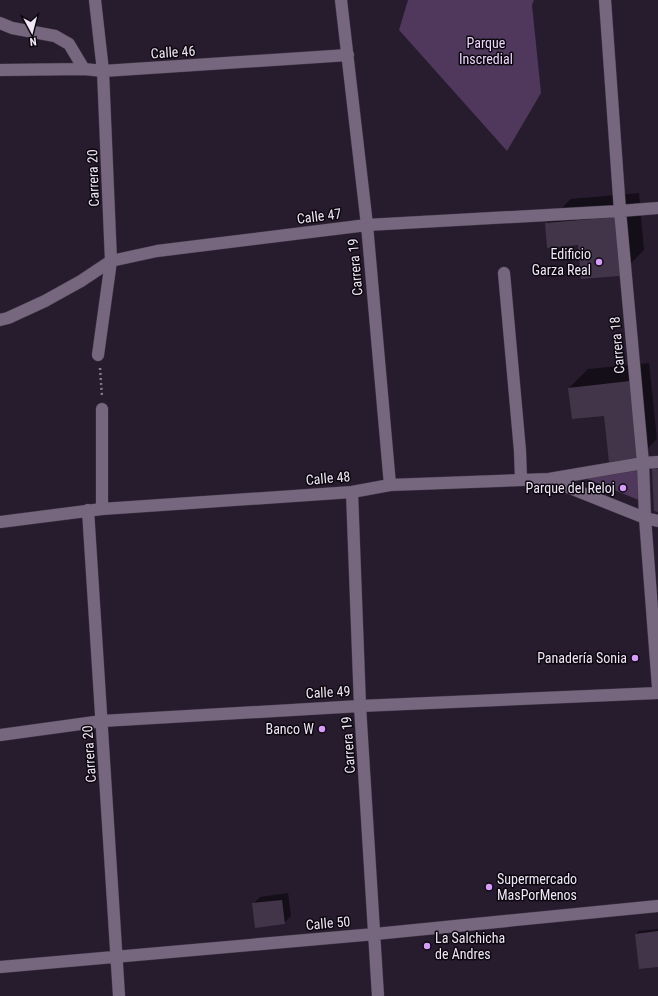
<svg xmlns="http://www.w3.org/2000/svg" width="658" height="996" viewBox="0 0 658 996" font-family="'Roboto Condensed',sans-serif">
	<style>
		.green { fill: #4f385c }
		.shadow { fill: #0007 }
		.building { fill: #42354a }
		.lines { fill: none; stroke-linecap: round; stroke-linejoin: round }
		.minor-casing { stroke: #413747; stroke-width: 13 }
		.path { stroke: #857b8b; stroke-width: 2.5; stroke-dasharray: 2 3; stroke-linecap: butt }
		.minor { stroke: #76677f; stroke-width: 12 }
		.poi-dot { fill: #d79bf9; stroke: #0d0810; stroke-width: 1.5 }
		.labels { text-anchor: middle; dominant-baseline: central; stroke-width: 3; stroke-linejoin: round; paint-order: stroke }
		.park-label { font-size: 14px; fill: #ecd5f9; stroke: #0d0810 }
		.street-label { font-size: 14px; fill: #efe7f5; stroke: #0d0810 }
		.poi-label { font-size: 14px; fill: #efe7f5; stroke: #0d0810; text-anchor: end }
	</style>
	<rect width="100%" height="100%" fill="#271b2e"/>
	<!-- green -->
	<path class="green" d="M408,0H534L532,5L541,93L507,151L399,30Z
		M637,467L641,501L575,474Z"/>
	<!-- shadow -->
	<path class="shadow" d="M639,193L644,250L619,275L579,244L546,223L571,199Z
		M649,363L657,439L638,458L605,415L569,388L588,369Z
		M288,893L291,916L284,923L253,904L260,897Z
		M658,929V966L636,934L639,931Z"/>
	<!-- building -->
	<path class="building" d="M615,217L620,276L581,279L578,245L547,248L545,223Z
		M630,381L639,459L609,462L604,416L572,419L568,388Z
		M652,469H658V512L654,511Z
		M282,900L285,924L255,928L252,903Z
		M658,931V967L639,969L635,934Z"/>
	<g class="lines">
		<defs>
			<path id="minor" d="M95,0L103,71L111,261L98,355
				M341,0L367,225L390,485
				M605,0L620,211L643,463L645,518L658,687
				M0,23L12,28L55,36L69,44L84,69
				M0,70L84,69L103,71L348,55
				M504,273L520,451L521,480
				M0,320L8,318L45,301L81,281L111,261L157,251L367,225L620,211L658,208
				M102,409V509
				M550,480L645,518L658,521
				M352,492L360,706L378,996
				M88,510L119,996
				M0,522L102,509L352,492L390,485L549,479L643,463L658,462
				M0,735L102,721L360,706L658,693
				M0,967L375,934L658,906"/>
		</defs>
		<!-- minor casing -->
		<use href="#minor" class="minor-casing"/>
		<!-- path -->
		<path class="path" d="M100,368L102,397"/>
		<!-- minor -->
		<use href="#minor" class="minor"/>
	</g>
	<!-- markers -->
	<g class="poi-dot">
		<circle cx="599" cy="262" r="4"/>
		<circle cx="623" cy="488" r="4"/>
		<circle cx="635" cy="658" r="4"/>
		<circle cx="322" cy="729" r="4"/>
		<circle cx="489" cy="887" r="4"/>
		<circle cx="427" cy="946" r="4"/>
	</g>
	<g class="labels">
		<!-- park labels -->
		<g class="park-label">
			<text x="486" y="43">Parque<tspan x="486" dy="16">Inscredial</tspan></text>
		</g>
		<!-- street labels -->
		<g class="street-label">
			<text transform="translate(173 52) rotate(-4)">Calle 46</text>
			<text transform="translate(93 178) rotate(-92)">Carrera 20</text>
			<text transform="translate(319 216) rotate(-7)">Calle 47</text>
			<text transform="translate(355 267) rotate(-95)">Carrera 19</text>
			<text transform="translate(617 345) rotate(-95)">Carrera 18</text>
			<text transform="translate(328 478) rotate(-5)">Calle 48</text>
			<text transform="translate(328 692) rotate(-3)">Calle 49</text>
			<text transform="translate(348 745) rotate(-94)">Carrera 19</text>
			<text transform="translate(89 754) rotate(-94)">Carrera 20</text>
			<text transform="translate(328 923) rotate(-5)">Calle 50</text>
		</g>
		<!-- poi labels -->
		<g class="poi-label">
			<text x="591" y="254">Edificio<tspan x="591" dy="16">Garza Real</tspan></text>
			<text x="615" y="488">Parque del Reloj</text>
			<text x="627" y="658">Panadería Sonia</text>
			<text x="314" y="729">Banco W</text>
			<text x="497" y="879" text-anchor="start">Supermercado<tspan x="497" dy="16">MasPorMenos</tspan></text>
			<text x="435" y="938" text-anchor="start">La Salchicha<tspan x="435" dy="16">de Andres</tspan></text>
		</g>
	</g>
	<!-- north arrow -->
	<g transform="translate(32 32) rotate(173)" stroke="#0d0810" stroke-width="3" paint-order="stroke">
	<path d="M0-3L7 15L0 10L-7 15Z" fill="#efe7f5"/>
	<text y="-6" font-size="11" font-weight="bold" text-anchor="middle" fill="#efe7f5">N</text>
	</g>
</svg>
